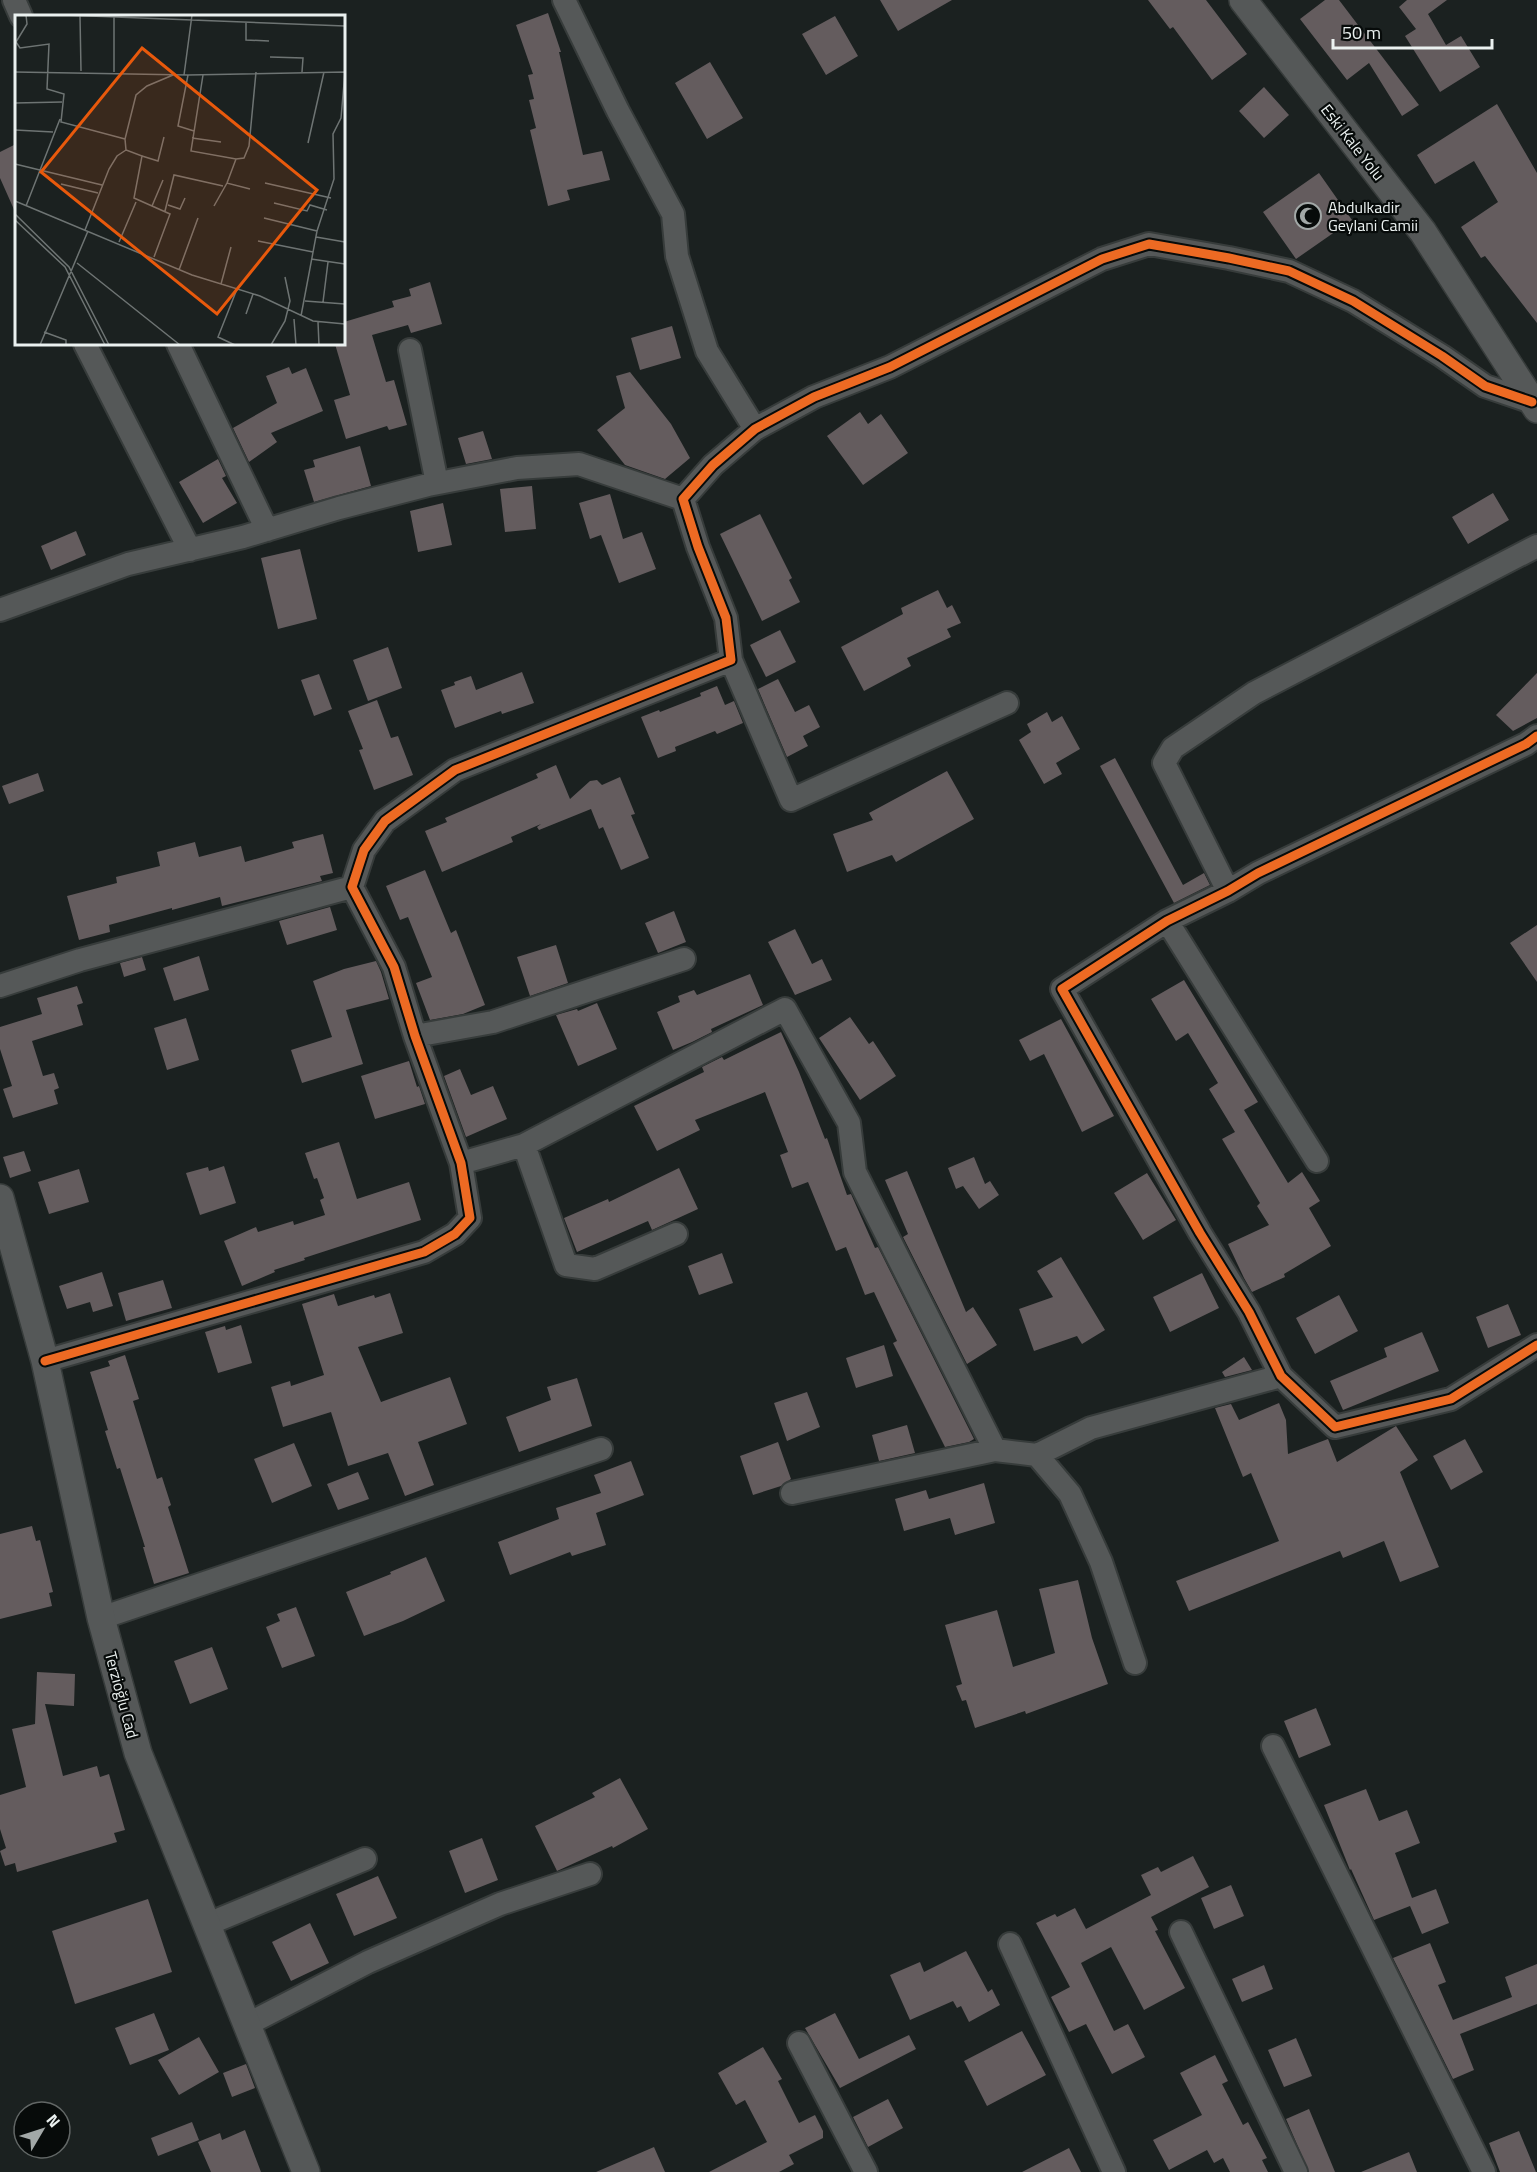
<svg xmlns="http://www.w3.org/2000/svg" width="1537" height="2172" viewBox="0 0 1537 2172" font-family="'Titillium Web',sans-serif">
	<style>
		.building { fill: #645c5e }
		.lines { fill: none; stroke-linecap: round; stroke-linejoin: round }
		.minor-casing { stroke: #373c3b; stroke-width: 26 }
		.tertiary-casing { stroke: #373c3b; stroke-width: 30 }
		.minor { stroke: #555858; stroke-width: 22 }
		.tertiary { stroke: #555858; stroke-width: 27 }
		.cycleway-casing { stroke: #070b0a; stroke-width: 13 }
		.cycleway { stroke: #ed6a23; stroke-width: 9 }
		.labels { text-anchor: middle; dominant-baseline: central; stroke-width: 4.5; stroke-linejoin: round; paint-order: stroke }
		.street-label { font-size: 16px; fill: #ebf1f0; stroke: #070b0a }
		.poi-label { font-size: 16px; fill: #ebf1f0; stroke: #070b0a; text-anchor: start }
		.inset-road { fill: none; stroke: #6e7473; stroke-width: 1.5 }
		.view { fill: #e8590c; fill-opacity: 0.15; stroke: #e8590c; stroke-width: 3 }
		.inset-edge { fill: none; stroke: #ebf1f0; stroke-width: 3 }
	</style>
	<rect width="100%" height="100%" fill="#1b2120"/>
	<!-- building -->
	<path class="building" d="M880,0H952L898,31Z
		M1148,0H1206L1247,54L1212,80L1173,27L1170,29Z
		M1325,0H1339L1419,105L1402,116L1369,63L1347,80L1300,19Z
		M1407,0H1447L1428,14L1446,45L1461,36L1480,67L1440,92L1405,36L1416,29L1399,7Z
		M548,13L561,52H559L583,155L602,151L610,180L567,190L570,200L548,206L530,130L536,128L529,100L534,99L528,75L533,74L516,25Z
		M835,16L858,56L826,75L802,34Z
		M710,62L743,118L707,139L675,83Z
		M1264,87L1289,115L1264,138L1239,111Z
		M1497,104L1537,173V323L1485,256L1481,258L1461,227L1498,202L1474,161L1435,184L1417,155Z
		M16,144V214L0,178V152Z
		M1319,173L1352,220L1296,259L1263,212Z
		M430,282L442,324L411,333L408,325L372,335L386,382L394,380L407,425L389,430L387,426L346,439L334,400L350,395L335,344H344V322L394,307L392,301L411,296L409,289Z
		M672,326L681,358L640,370L631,338Z
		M289,367L292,374L306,368L323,411L271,433L277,442L249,462L233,428L277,403L266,376Z
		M630,372L671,424L690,458L665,479L625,465L597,430L625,408L616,376Z
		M860,412L868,424L881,414L908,453L863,485L827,436Z
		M483,431L492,459L466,464L458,438Z
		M360,446L371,486L314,502L304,470L315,467L313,460Z
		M218,459L226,476L222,478L237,503L203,523L179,482Z
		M532,486L536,529L505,532L500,489Z
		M1493,493L1509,520L1468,544L1452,517Z
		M610,494L623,539L642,532L656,569L619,583L601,535L590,539L579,503Z
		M443,503L452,545L418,552L410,511Z
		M760,514L792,578L789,580L800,602L762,621L720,534Z
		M76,531L86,555L51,570L41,546Z
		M300,549L317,619L278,629L261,558Z
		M938,590L947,608L952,605L961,623L947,629L951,637L907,658L911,666L864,691L841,647L903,614L901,608Z
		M780,630L796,662L766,677L750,645Z
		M388,647L402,688L368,701L353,660Z
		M522,672L534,703L502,714L501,711L455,728L441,690L455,685L454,682L471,676L476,690Z
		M1537,673V718L1513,731L1496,715Z
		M319,674L332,709L314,716L301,680Z
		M778,679L795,712L809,705L820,727L803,736L808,746L787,757L758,689Z
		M717,686L725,705L734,701L743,723L717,734L715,731L675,747L676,751L658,758L641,717L659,710L660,712L701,696L700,693Z
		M377,700L391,738L398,736L413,775L374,790L359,750L363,749L348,711Z
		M1047,712L1052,722L1062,716L1080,749L1056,763L1062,774L1044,784L1019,740L1031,732L1027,724Z
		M1115,758L1183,885L1204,873L1210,885L1174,903L1100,766Z
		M556,765L570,799L590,781L597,780L602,785L620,777L635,814L631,815L649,858L621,870L603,827L599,829L591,809L539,830L537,827L541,824L511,837L513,842L442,872L425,831L447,822L445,818L538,778L536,774Z
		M947,771L974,819L896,862L892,855L847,872L833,834L873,820L869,813Z
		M38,773L44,791L9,804L2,786Z
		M323,834L333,873L320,876L322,881L222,906L220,897L172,910V908L109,925L110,932L79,940L67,896L117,883L116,877L160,866L157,852L195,842L199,857L241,846L245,862L294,848L292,842Z
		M425,870L451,933L456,930L485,1005L463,1014L430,1020L416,983L432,977L408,917L400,920L386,886Z
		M330,907L337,930L287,945L279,921Z
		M674,911L686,942L658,953L645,923Z
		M1537,925V982L1510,943Z
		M795,929L812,964L822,959L832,980L795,995L768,942Z
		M556,945L568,983L530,996L517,957Z
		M199,956L209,990L174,1001L163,968Z
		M142,957L146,970L124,977L120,963Z
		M376,961L381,972L389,999L346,1010L363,1064L302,1083L291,1050L332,1037L313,981L344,969Z
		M750,974L763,1005L711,1029L712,1032L692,1042L673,1050L657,1012L680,1002L678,996L694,990L697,995Z
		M1184,980L1258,1102L1244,1110L1288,1183L1302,1172L1320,1201L1309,1208L1331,1246L1284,1274L1285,1277L1252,1292L1244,1278L1228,1244L1269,1225L1257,1206L1260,1203L1222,1139L1235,1132L1209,1089L1218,1083L1188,1033L1176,1041L1151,999Z
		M77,986L83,1003L77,1005L83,1025L32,1041L43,1076L54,1073L59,1088L54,1090L58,1104L13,1118L3,1089L12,1086L0,1049V1027L42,1014L37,998Z
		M597,1003L617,1049L578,1066L556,1015L577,1009L578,1011Z
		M850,1017L869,1044L873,1041L896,1076L860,1100L819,1038Z
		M186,1018L199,1060L167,1070L154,1028Z
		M1061,1019L1114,1116L1082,1132L1044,1054L1030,1061L1019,1040Z
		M781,1032L799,1072L825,1139L827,1138L847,1195L851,1194L875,1248L878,1247L974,1439L969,1442L945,1447L893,1343L897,1341L874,1292L865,1295L846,1247L836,1251L808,1182L792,1188L780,1155L788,1152L765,1092L695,1120L700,1130L657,1151L634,1106L704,1072L702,1067L722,1057L724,1060Z
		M409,1061L417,1087L419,1086L425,1104L375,1119L361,1076Z
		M460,1069L471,1095L493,1086L507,1119L466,1137L444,1076Z
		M339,1142L357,1199L409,1182L421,1220L304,1258L305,1260L274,1270L275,1272L242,1286L224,1241L256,1227L258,1232L293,1221L294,1225L325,1215L320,1200L324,1198L317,1178L314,1179L305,1153Z
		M24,1151L31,1171L10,1178L3,1157Z
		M974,1157L985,1184L990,1181L999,1195L979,1209L963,1186L956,1189L948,1168Z
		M224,1166L236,1203L200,1215L186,1173L208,1167L209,1171Z
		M679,1168L698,1209L652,1230L648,1221L577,1252L564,1218L608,1199L609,1202Z
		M79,1169L89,1202L49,1214L38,1182Z
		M907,1171L966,1312L973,1307L997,1345L967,1364L903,1237L908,1234L885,1180Z
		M1147,1173L1176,1220L1143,1240L1114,1193Z
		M722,1253L733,1283L699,1295L688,1266Z
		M1061,1257L1105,1330L1082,1344L1077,1336L1034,1351L1019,1309L1053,1297L1037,1271Z
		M102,1272L113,1306L93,1312L90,1302L67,1309L59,1286Z
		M1202,1273L1219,1308L1170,1332L1153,1297Z
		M163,1280L172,1308L126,1321L118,1293Z
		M390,1293L403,1333L358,1347L381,1402L450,1377L467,1424L418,1442L434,1485L405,1496L388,1453L348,1466L331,1412L283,1427L271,1387L290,1381L291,1386L324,1375L302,1304L334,1294L338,1306L374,1295L375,1298Z
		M1339,1295L1358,1331L1315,1354L1296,1318Z
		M1508,1304L1521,1335L1488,1348L1476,1317Z
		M241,1325L252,1363L218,1373L205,1332L225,1326L226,1330Z
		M1422,1332L1439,1371L1343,1410L1330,1381L1387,1357L1384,1348Z
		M884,1345L893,1376L856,1388L846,1358Z
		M125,1355L139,1399L133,1401L157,1479L162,1477L171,1505L168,1507L189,1573L154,1584L143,1547H145L120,1468L117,1469L105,1431L108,1430L90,1372L110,1366L108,1361Z
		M1244,1357L1252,1370L1225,1377L1222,1372Z
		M577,1378L592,1426L519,1452L506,1417L551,1400L547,1387Z
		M807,1392L820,1427L787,1441L774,1403Z
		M1279,1403L1286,1420L1288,1454L1328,1439L1337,1462L1396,1426L1418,1460L1400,1472L1439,1567L1400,1582L1384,1541L1343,1558L1340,1551L1189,1611L1176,1581L1279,1541L1251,1473L1243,1477L1215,1408L1231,1404L1239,1420Z
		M907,1425L915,1453L879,1461L872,1435Z
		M1465,1439L1483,1472L1451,1490L1433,1456Z
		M778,1442L791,1479L781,1486L753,1495L740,1456Z
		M294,1443L312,1486L272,1503L254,1459Z
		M631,1461L644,1495L596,1513L606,1545L572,1556L570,1552L510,1575L498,1542L559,1519L556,1508L601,1493L594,1475Z
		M358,1472L369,1499L338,1510L327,1484Z
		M984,1483L995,1523L955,1535L950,1518L904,1531L895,1499L926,1490L929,1499Z
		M32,1526L36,1541L40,1540L53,1592L49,1593L52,1606L0,1619V1534Z
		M426,1557L445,1601L403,1621L364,1636L346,1592L391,1574L390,1572Z
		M1078,1580L1092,1638L1108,1684L1026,1714L1025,1711L975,1728L966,1700L962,1701L956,1686L962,1684L945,1625L997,1610L1013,1667L1055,1653L1039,1589Z
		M296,1607L315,1656L282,1668L266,1627L280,1621L277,1614Z
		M212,1647L228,1689L190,1704L174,1661Z
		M37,1672L75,1674L74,1706L45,1704L63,1776L97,1766L100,1777L109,1774L125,1830L114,1833L117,1842L17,1872L15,1863L5,1866L0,1851L6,1848L0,1829V1795L26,1787L12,1729L35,1724Z
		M1316,1708L1331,1745L1299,1758L1284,1721Z
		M620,1778L648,1829L613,1848L612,1846L557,1871L535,1826L595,1797L592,1793Z
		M1366,1789L1379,1821L1407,1810L1420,1843L1395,1853L1412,1898L1436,1889L1449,1923L1422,1934L1410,1906L1374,1920L1351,1869L1350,1870L1324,1805Z
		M482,1838L498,1880L465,1893L449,1851Z
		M1193,1856L1209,1887L1151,1917L1158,1930L1155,1931L1185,1988L1144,2010L1111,1947L1081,1963L1114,2031L1128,2024L1145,2057L1112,2074L1086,2024L1069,2032L1051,1997L1070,1987L1036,1923L1055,1914L1057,1917L1075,1908L1086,1929L1151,1895L1141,1875L1158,1867L1161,1872Z
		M378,1876L397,1918L354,1936L336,1894Z
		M1231,1885L1244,1916L1214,1929L1201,1898Z
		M148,1899L172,1972L75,2004L52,1931Z
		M310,1923L329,1963L291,1981L272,1942Z
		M1430,1943L1446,1982L1438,1985L1453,2020L1512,1997L1505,1977L1537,1964V2004L1460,2034L1474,2070L1453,2079L1393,1958Z
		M966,1951L988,1992L992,1989L1000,2005L969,2022L961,2006L957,2008L953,2001L910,2020L890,1975L920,1962L924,1972Z
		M1264,1965L1273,1989L1242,2002L1232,1979Z
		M154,2013L169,2050L130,2065L115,2028Z
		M835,2013L859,2059L909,2035L916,2049L840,2088L805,2028Z
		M1022,2031L1046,2075L987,2106L964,2061Z
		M199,2037L219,2072L179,2095L158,2060Z
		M1296,2038L1312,2076L1284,2087L1268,2050Z
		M763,2047L782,2079L778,2081L799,2123L815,2115L823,2131V2138L789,2155L794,2164L779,2172H709L767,2142L745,2100L736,2105L718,2073Z
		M1215,2055L1228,2081L1222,2084L1243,2125L1248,2122L1267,2158L1262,2160L1268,2172H1230L1223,2158L1214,2163L1207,2150L1169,2170L1153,2140L1202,2115L1180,2073Z
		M246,2064L255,2088L232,2097L223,2073Z
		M888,2099L903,2128L868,2147L853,2117Z
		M1309,2109L1335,2172H1309L1286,2119Z
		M192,2122L199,2140L158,2156L151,2138Z
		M245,2130L261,2172H211L198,2142L220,2133L222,2140Z
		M1519,2131L1536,2172H1500L1489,2143Z
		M654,2147L665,2172H596Z
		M1069,2148L1081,2172H1022Z
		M1409,2152L1417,2172H1361Z"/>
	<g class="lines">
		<defs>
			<path id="minor" d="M14,0L21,16
				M564,0L618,111L673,214L677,256L707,351L755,429
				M85,344L190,550
				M178,344L267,530
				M410,350L437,483
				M0,610L128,564L243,537L339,508L428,485L517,468L579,464L683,499
				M731,660L791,800L1007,703
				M1537,736L1526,744L1258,873L1228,891L1167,921L1062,989L1200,1233L1249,1312L1281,1376L1335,1427L1451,1399L1537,1345
				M1228,891L1164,763L1173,748L1254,693L1537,546
				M1167,921L1317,1161
				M0,986L80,960L352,887
				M415,1036L493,1022L684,959
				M524,1145L566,1265L595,1269L676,1234
				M461,1163L524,1145L785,1009L849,1123L855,1172L995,1450
				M45,1361L424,1252L455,1234L470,1218L461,1163L415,1036L394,967L352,887L364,850L385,821L455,770L731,660L726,618L698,547L683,499L713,465L755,429L814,397L890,367L1102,259L1149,244L1229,258L1289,271L1353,301L1442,356L1485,386L1532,402
				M1037,1455L1091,1428L1281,1376
				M792,1493L995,1450L1037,1455L1070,1494L1101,1562L1135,1663
				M101,1618L601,1449
				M1273,1746L1484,2172
				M208,1924L365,1859
				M1181,1932L1296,2172
				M1010,1944L1114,2172
				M248,2024L368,1962L500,1904L590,1874
				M799,2043L866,2172"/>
			<path id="tertiary" d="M1243,0L1423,232L1537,409
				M0,1198L45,1361L101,1618L138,1753L306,2172"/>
		</defs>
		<!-- minor casing -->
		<use href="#minor" class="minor-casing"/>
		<!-- tertiary casing -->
		<use href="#tertiary" class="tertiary-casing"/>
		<!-- minor -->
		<use href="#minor" class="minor"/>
		<!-- tertiary -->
		<use href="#tertiary" class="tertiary"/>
		<defs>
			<path id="cycleway" d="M1537,736L1526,744L1258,873L1228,891L1167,921L1062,989L1200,1233L1249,1312L1281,1376L1335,1427L1451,1399L1537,1345
				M45,1361L424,1252L455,1234L470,1218L461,1163L415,1036L394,967L352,887L364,850L385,821L455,770L731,660L726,618L698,547L683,499L713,465L755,429L814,397L890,367L1102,259L1149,244L1229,258L1289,271L1353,301L1442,356L1485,386L1532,402"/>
		</defs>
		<!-- cycleway casing -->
		<use href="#cycleway" class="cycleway-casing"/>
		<!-- cycleway -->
		<use href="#cycleway" class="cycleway"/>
	</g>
	<!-- icons -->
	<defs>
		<symbol id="mosque-ring" viewBox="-11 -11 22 22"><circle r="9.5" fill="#070b0a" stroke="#a2a8a7" stroke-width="1.5"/><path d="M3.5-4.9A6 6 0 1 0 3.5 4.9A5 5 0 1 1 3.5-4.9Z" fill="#a2a8a7"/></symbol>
	</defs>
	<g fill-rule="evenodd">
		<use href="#mosque-ring" x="1293" y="201" width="30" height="30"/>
	</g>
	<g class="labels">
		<!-- street labels -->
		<g class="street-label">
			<text transform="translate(1353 142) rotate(52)">Eski Kale Yolu</text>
			<text transform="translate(122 1695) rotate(75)">Terzioğlu Cad</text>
		</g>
		<!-- poi labels -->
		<g class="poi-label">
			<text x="1328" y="207">Abdulkadir<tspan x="1328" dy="18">Geylani Camii</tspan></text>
		</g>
	</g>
	<!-- overview -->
	<g transform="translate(15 15)">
		<rect width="330" height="330" fill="#1b2120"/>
		<path class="inset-road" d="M11,0L12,9L1,27L5,33L34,29L32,74L49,79L46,107L110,124M49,0L330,11M65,1L66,56M99,2V57M231,7V25L254,26M255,42L288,43L287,57M0,57L173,60L330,57M169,60L177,0M173,60L163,111L179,116M188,60L176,136L221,144L229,143L234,131L241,57M0,88L47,87M0,115L38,117M177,123L206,127M293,128L309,57M127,141L143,146L149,122M0,149L87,170M212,168L221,144M250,168L316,183M46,169L83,178M0,186L177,260L245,281L298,306L330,309M259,188L292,196L295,190L312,195M153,190L165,194L170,183M11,191L45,104M137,191L148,165M199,191L212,168L235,174M150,196L159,160L208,171M0,199L54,252L94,330M249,203L302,216M0,205L50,252L90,330M70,215L94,154L102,141L111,135M301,222L330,227M243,226L298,237M104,227L121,187M139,242L155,199L119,183L127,141L111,135L110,124L121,80L132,71L158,60M296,244L330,249M62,248L165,330M164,255L183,203M206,269L216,232M290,286L330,289M308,287L313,247M231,299L238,279M286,301L302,216L319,164L318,119L326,103L330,57M279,304L281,330M303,307L304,330M29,317L51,325V330M25,330L73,216M220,330L203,322L222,274M256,330L270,306L275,286L270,262"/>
		<path class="view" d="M127,33L302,175L202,299L26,157Z"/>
		<rect width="330" height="330" class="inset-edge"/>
	</g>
	<!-- north arrow -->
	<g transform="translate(42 2130) rotate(51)"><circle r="28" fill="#070b0a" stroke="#626766" stroke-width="1.5"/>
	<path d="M0-4.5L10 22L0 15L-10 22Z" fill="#a2a8a7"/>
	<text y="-9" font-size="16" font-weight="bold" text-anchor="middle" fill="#ebf1f0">N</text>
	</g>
	<!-- scale -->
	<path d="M1333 39v9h159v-9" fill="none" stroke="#ebf1f0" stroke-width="3"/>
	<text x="1342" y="39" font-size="18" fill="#ebf1f0" stroke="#070b0a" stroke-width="4.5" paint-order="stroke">50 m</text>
</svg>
